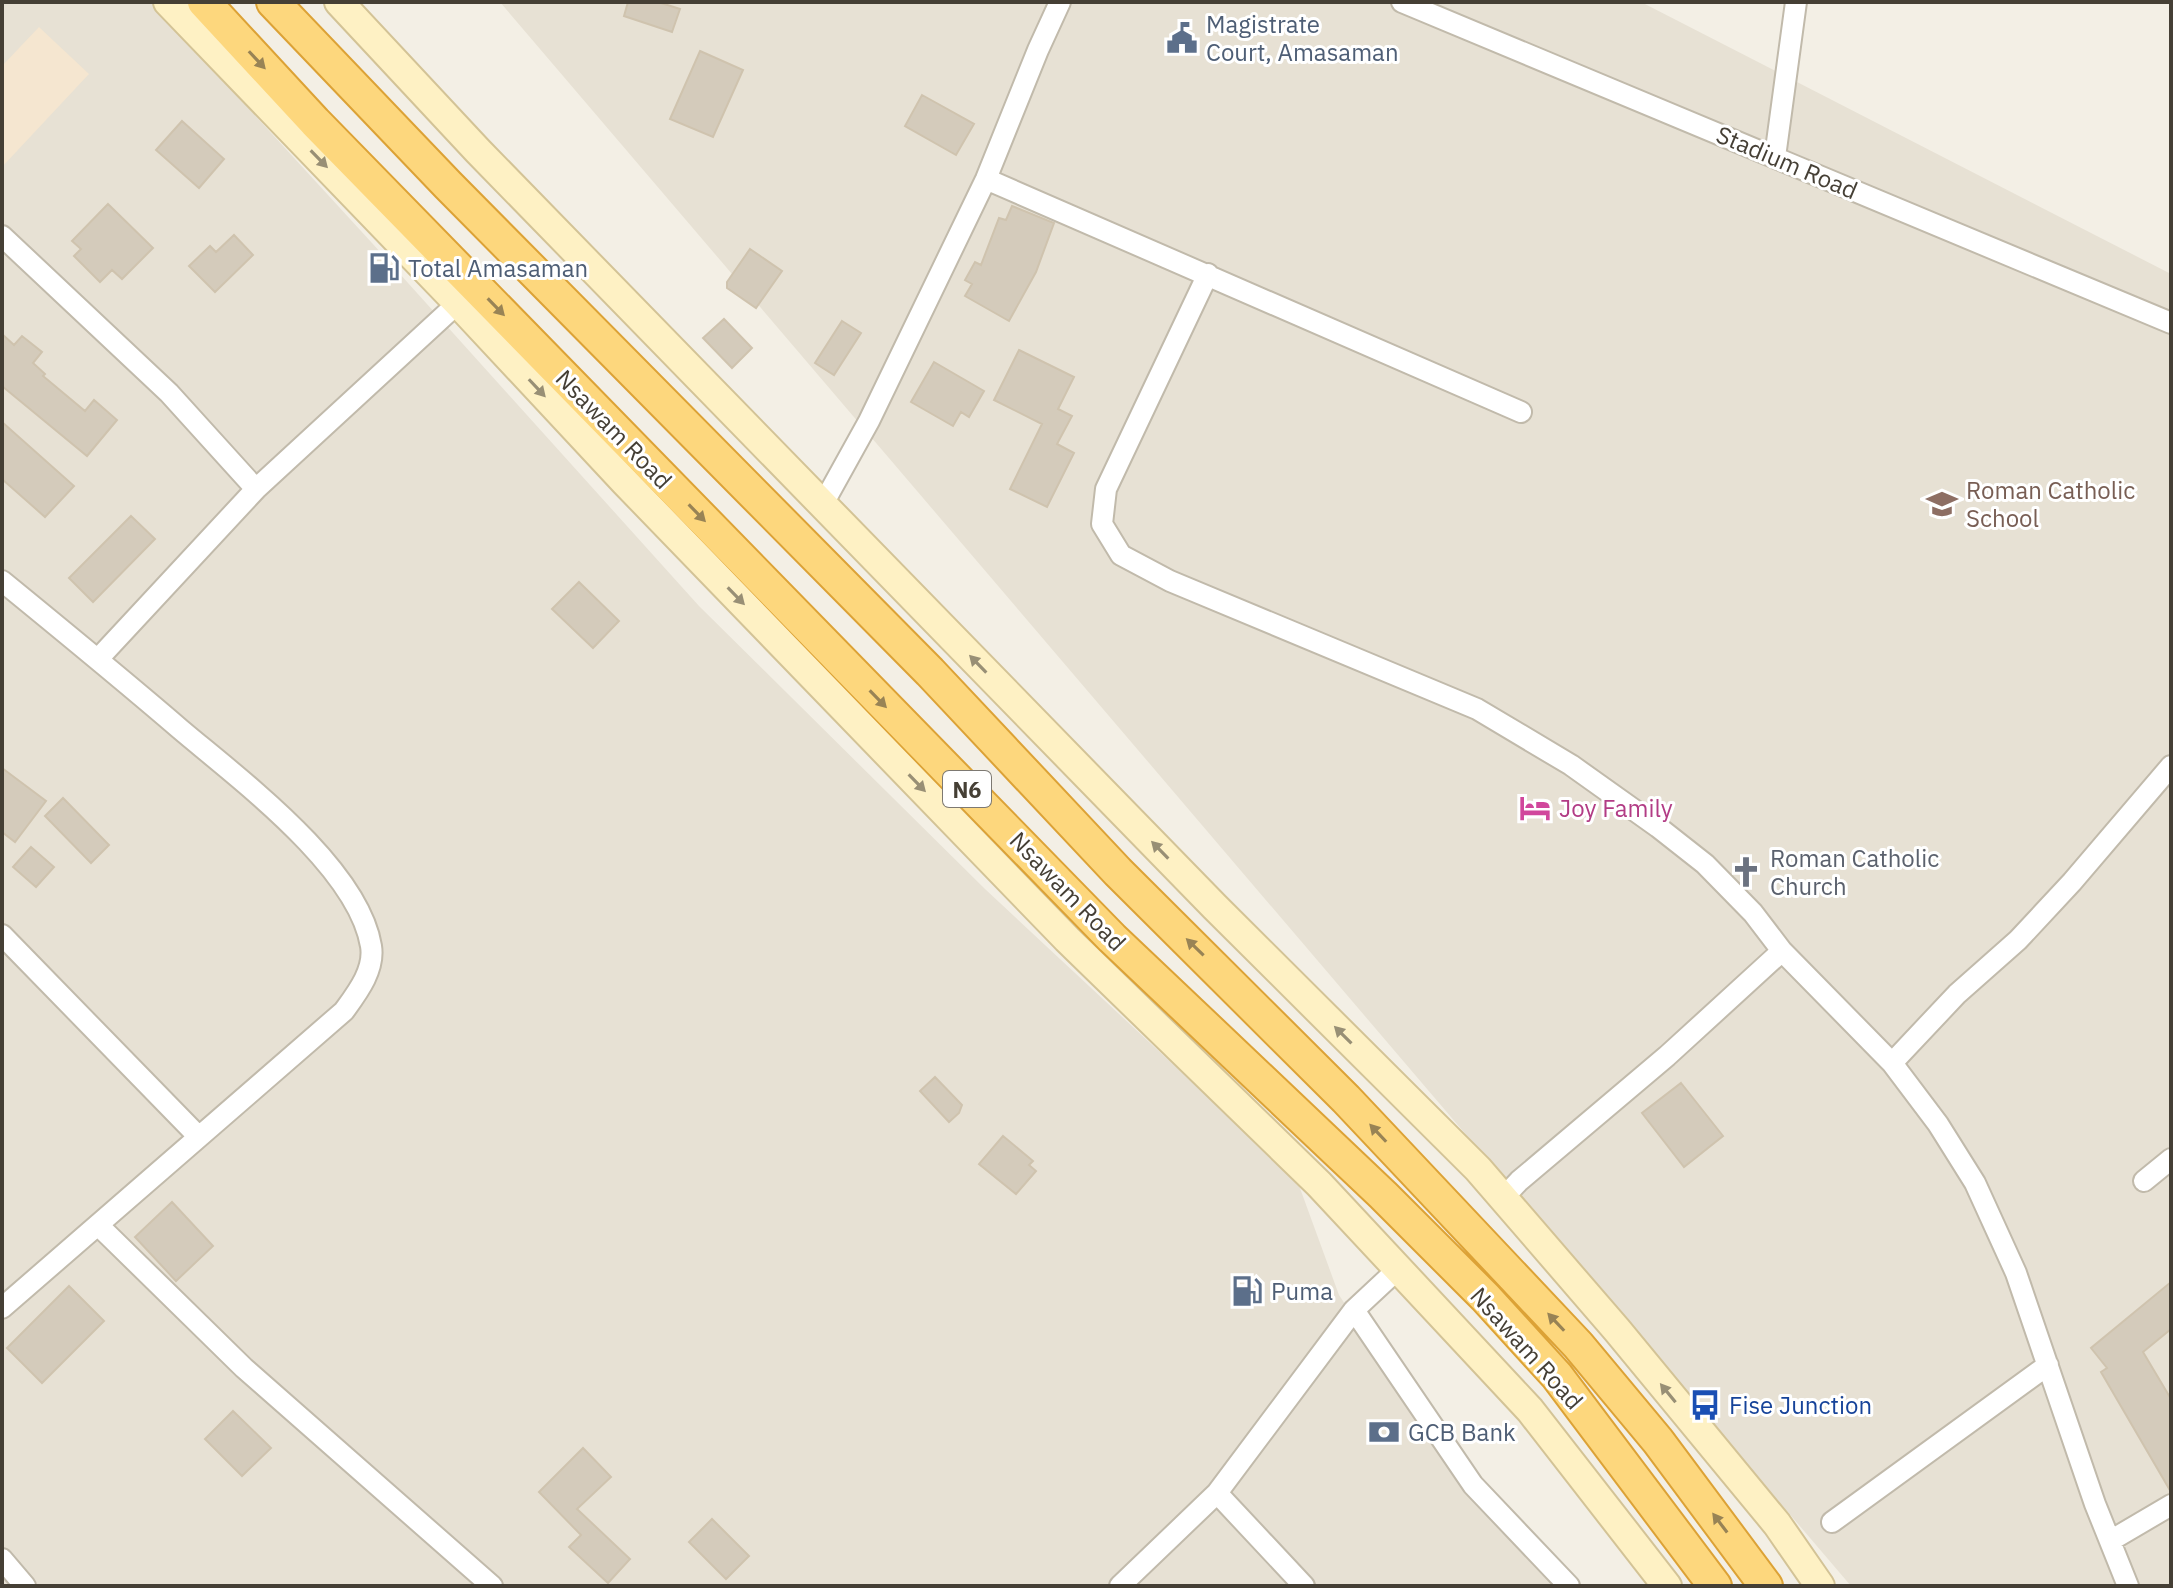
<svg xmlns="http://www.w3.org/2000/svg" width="2173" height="1588" viewBox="0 0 2173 1588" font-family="'IBM Plex Sans',sans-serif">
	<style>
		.residential { fill: #e7e1d4 }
		.commercial { fill: #f5e6d0 }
		.building { fill: #d4cbbb; stroke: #cfc3ae; stroke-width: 2 }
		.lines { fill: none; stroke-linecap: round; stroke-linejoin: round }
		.minor-casing { stroke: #c1baab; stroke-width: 24 }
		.secondary-casing { stroke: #d3c396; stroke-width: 32 }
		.trunk-casing { stroke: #dca236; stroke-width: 36 }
		.minor { stroke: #fff; stroke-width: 20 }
		.secondary { stroke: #fef1c4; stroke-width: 28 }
		.trunk { stroke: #fdd77d; stroke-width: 32 }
		.oneway { fill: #988355 }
		.oneway2 { fill: #988f75 }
		.labels { text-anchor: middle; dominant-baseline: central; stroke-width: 6; stroke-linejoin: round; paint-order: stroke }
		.shield { fill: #fff; stroke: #7d7972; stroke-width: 2 }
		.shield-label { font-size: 22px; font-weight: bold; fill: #453f35 }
		.service-label { font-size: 24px; fill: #4e5e75; stroke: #fff; text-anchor: start }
		.street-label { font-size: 24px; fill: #453f35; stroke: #fff }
		.education-label { font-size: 24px; fill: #785e54; stroke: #fff; text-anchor: start }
		.hotel-label { font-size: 24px; fill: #b23c85; stroke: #fff; text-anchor: start }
		.worship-label { font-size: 24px; fill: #5b616d; stroke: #fff; text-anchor: start }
		.transit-label { font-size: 24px; fill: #164399; stroke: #fff; text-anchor: start }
	</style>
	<rect width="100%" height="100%" fill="#f3efe5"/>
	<!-- residential -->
	<path class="residential" d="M2,2H151L372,243L699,606L985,889L1297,1180L1339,1295L1471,1495L1562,1586H2Z
		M500,2H1641L2171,274V1586H1851Z"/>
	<!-- commercial -->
	<path class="commercial" d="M39,27L89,74L2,167V66Z"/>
	<!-- building -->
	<path class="building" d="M628,2H658L680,9L672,32L624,16Z
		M700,51L743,70L713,137L670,119Z
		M922,95L974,124L956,155L905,126Z
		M182,121L224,159L199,188L156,150Z
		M108,204L153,248L122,279L112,270L100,282L74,256L81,249L72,241Z
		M1012,206L1054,223L1036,272L1009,321L965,296L972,284L965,280L975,262L981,265L999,218L1006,220Z
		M234,235L253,255L215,292L189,266L210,246L216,252Z
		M750,249L782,271L756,308L727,288V282Z
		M724,319L752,348L732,368L703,338Z
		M842,321L861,333L834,375L815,363Z
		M2,334L14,345L22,336L42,352L33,363L45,374L43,376L85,411L94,400L117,420L87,456L2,386Z
		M1019,350L1074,377L1058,409L1072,416L1057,444L1074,453L1047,507L1010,489L1042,424L994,400Z
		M934,362L984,391L969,417L961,412L953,426L911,402Z
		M2,422L74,486L45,517L2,479Z
		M131,516L155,539L93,602L69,578Z
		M579,582L619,621L593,648L552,609Z
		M2,768L46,801L15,842L2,832Z
		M63,798L109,845L91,863L45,816Z
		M31,847L54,867L36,887L13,867Z
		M935,1077L962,1105L959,1113L949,1122L920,1091Z
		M1681,1083L1723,1136L1684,1167L1642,1113Z
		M1003,1136L1033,1161L1029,1165L1036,1171L1016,1194L979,1164Z
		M172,1202L213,1246L176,1281L135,1237Z
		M2171,1282V1329L2143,1352L2171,1399V1492L2101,1372L2107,1368L2091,1348Z
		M69,1286L104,1321L42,1383L7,1348Z
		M233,1411L271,1448L242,1476L205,1439Z
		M583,1448L611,1477L577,1509L630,1559L608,1583L569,1547L581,1535L539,1492Z
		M712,1519L749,1556L726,1579L689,1542Z"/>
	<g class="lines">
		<defs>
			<path id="minor" d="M1402,2L2171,323
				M1775,157L1796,2
				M986,179L1521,412
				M2,236L169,393L256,489
				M1208,274L1106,489L1102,524L1121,555L1170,581L1477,709L1571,765L1658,827L1705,864L1753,913L1782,951L1892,1063L1938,1124L1975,1183L2016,1273L2095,1504L2128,1586
				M823,504L869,421L986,179L1038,50L1060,2
				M2,581C62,630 122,679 180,729C239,779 358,867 371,946C375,970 357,993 344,1011L2,1308
				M98,659L256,489L458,303
				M2,935L198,1136
				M1892,1063L1957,994L2018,940L2072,882L2171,766
				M2144,1181L2171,1159
				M1503,1198L1519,1181L1667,1056L1782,951
				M98,1225L244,1368L492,1586
				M1354,1310L1473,1485L1569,1586
				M1217,1493L1304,1586
				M1832,1522L2048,1365
				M2110,1541L2171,1505
				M2,1559L25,1586
				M1120,1586L1217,1493L1354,1310L1398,1269"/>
			<path id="secondary" d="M168,2L458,303L625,482L1067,939L1319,1184L1530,1410L1667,1586
				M339,2L478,151L1215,907L1478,1169L1617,1330L1777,1524L1820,1586"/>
			<path id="trunk" d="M204,2L315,122L1112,938L1383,1195L1485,1297L1557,1376L1715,1586
				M273,2L448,185L930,672L1118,872L1346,1099L1578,1345L1658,1441L1766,1586"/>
		</defs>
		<!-- minor casing -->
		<use href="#minor" class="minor-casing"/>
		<!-- secondary casing -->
		<use href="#secondary" class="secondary-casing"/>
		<!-- trunk casing -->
		<use href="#trunk" class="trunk-casing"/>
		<!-- minor -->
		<use href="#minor" class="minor"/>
		<!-- secondary -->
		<use href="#secondary" class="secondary"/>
		<!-- trunk -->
		<use href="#trunk" class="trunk"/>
	</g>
	<!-- one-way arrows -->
	<defs><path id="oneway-solid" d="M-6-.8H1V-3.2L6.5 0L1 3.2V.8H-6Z" transform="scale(2)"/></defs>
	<g class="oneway">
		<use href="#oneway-solid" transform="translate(257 60) rotate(47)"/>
		<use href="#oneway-solid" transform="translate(496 307) rotate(46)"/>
		<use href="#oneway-solid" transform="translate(697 513) rotate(46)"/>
		<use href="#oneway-solid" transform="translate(878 699) rotate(46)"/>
		<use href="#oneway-solid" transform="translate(1195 947) rotate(-136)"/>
		<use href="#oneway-solid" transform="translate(1378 1133) rotate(-133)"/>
		<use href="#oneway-solid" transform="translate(1556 1322) rotate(-133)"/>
		<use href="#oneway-solid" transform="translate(1720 1523) rotate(-127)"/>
	</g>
	<g class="oneway2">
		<use href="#oneway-solid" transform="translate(319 159) rotate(46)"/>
		<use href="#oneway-solid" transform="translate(537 388) rotate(47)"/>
		<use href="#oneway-solid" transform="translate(736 596) rotate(46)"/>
		<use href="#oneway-solid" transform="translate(978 664) rotate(-134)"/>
		<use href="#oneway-solid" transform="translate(917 783) rotate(46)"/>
		<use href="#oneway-solid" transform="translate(1160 850) rotate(-134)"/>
		<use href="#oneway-solid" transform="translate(1343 1035) rotate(-135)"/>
		<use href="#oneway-solid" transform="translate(1668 1393) rotate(-129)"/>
	</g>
	<!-- icons -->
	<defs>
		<symbol id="civic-bare" viewBox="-9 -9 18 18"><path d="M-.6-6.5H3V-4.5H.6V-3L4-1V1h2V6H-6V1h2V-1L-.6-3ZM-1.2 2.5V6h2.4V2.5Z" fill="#5c6f8a" stroke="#fff" stroke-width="2.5" paint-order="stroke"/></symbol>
		<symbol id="fuel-bare" viewBox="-9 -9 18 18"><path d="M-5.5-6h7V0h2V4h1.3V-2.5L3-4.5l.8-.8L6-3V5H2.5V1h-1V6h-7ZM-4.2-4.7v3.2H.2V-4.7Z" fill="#5c6f8a" stroke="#fff" stroke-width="2.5" paint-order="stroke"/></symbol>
		<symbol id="school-bare" viewBox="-9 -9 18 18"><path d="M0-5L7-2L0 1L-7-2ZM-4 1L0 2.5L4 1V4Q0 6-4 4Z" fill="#8d6e63" stroke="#fff" stroke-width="2.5" paint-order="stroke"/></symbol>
		<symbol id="hotel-bare" viewBox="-9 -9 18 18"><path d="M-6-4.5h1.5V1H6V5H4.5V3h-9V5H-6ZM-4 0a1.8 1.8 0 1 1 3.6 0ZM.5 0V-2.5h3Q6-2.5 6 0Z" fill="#d1479c" stroke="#fff" stroke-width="2.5" paint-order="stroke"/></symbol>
		<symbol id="church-bare" viewBox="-9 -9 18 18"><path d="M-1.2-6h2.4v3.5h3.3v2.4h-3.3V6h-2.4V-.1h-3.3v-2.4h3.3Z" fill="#6b7280" stroke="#fff" stroke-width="2.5" paint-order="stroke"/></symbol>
		<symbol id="bus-bare" viewBox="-9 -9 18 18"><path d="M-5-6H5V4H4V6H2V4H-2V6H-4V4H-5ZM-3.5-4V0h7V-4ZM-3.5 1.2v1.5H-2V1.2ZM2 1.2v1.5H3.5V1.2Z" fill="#1a4fb4" stroke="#fff" stroke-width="2.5" paint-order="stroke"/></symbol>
		<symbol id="bank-bare" viewBox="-9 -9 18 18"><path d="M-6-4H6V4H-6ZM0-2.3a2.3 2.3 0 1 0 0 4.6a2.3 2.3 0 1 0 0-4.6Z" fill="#5c6f8a" stroke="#fff" stroke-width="2.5" paint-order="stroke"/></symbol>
	</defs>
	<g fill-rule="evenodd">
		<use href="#civic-bare" x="1160" y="16" width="44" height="44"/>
		<use href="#fuel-bare" x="362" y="246" width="44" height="44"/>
		<use href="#school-bare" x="1920" y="482" width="44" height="44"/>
		<use href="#hotel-bare" x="1513" y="786" width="44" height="44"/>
		<use href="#church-bare" x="1724" y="850" width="44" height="44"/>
		<use href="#fuel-bare" x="1225" y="1269" width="44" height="44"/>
		<use href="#bus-bare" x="1683" y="1383" width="44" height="44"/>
		<use href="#bank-bare" x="1362" y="1410" width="44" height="44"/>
	</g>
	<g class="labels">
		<!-- shield labels -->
		<rect class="shield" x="943" y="771" width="48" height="36" rx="6"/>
		<g class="shield-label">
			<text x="967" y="789">N6</text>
		</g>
		<!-- service labels -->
		<g class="service-label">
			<text x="1206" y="24">Magistrate<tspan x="1206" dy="28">Court, Amasaman</tspan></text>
			<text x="408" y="268">Total Amasaman</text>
			<text x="1271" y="1291">Puma</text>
			<text x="1408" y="1432">GCB Bank</text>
		</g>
		<!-- street labels -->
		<g class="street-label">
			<text transform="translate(1787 162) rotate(23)">Stadium Road</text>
			<text transform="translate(614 429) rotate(46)">Nsawam Road</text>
			<text transform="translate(1068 891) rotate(46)">Nsawam Road</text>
			<text transform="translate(1527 1348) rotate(48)">Nsawam Road</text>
		</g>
		<!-- education labels -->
		<g class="education-label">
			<text x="1966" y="490">Roman Catholic<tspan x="1966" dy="28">School</tspan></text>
		</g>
		<!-- hotel labels -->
		<g class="hotel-label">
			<text x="1559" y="808">Joy Family</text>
		</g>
		<!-- worship labels -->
		<g class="worship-label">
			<text x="1770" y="858">Roman Catholic<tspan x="1770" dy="28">Church</tspan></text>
		</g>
		<!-- transit labels -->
		<g class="transit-label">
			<text x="1729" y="1405">Fise Junction</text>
		</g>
	</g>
	<!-- border -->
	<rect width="2173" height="1588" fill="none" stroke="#453f35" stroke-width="8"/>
</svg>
